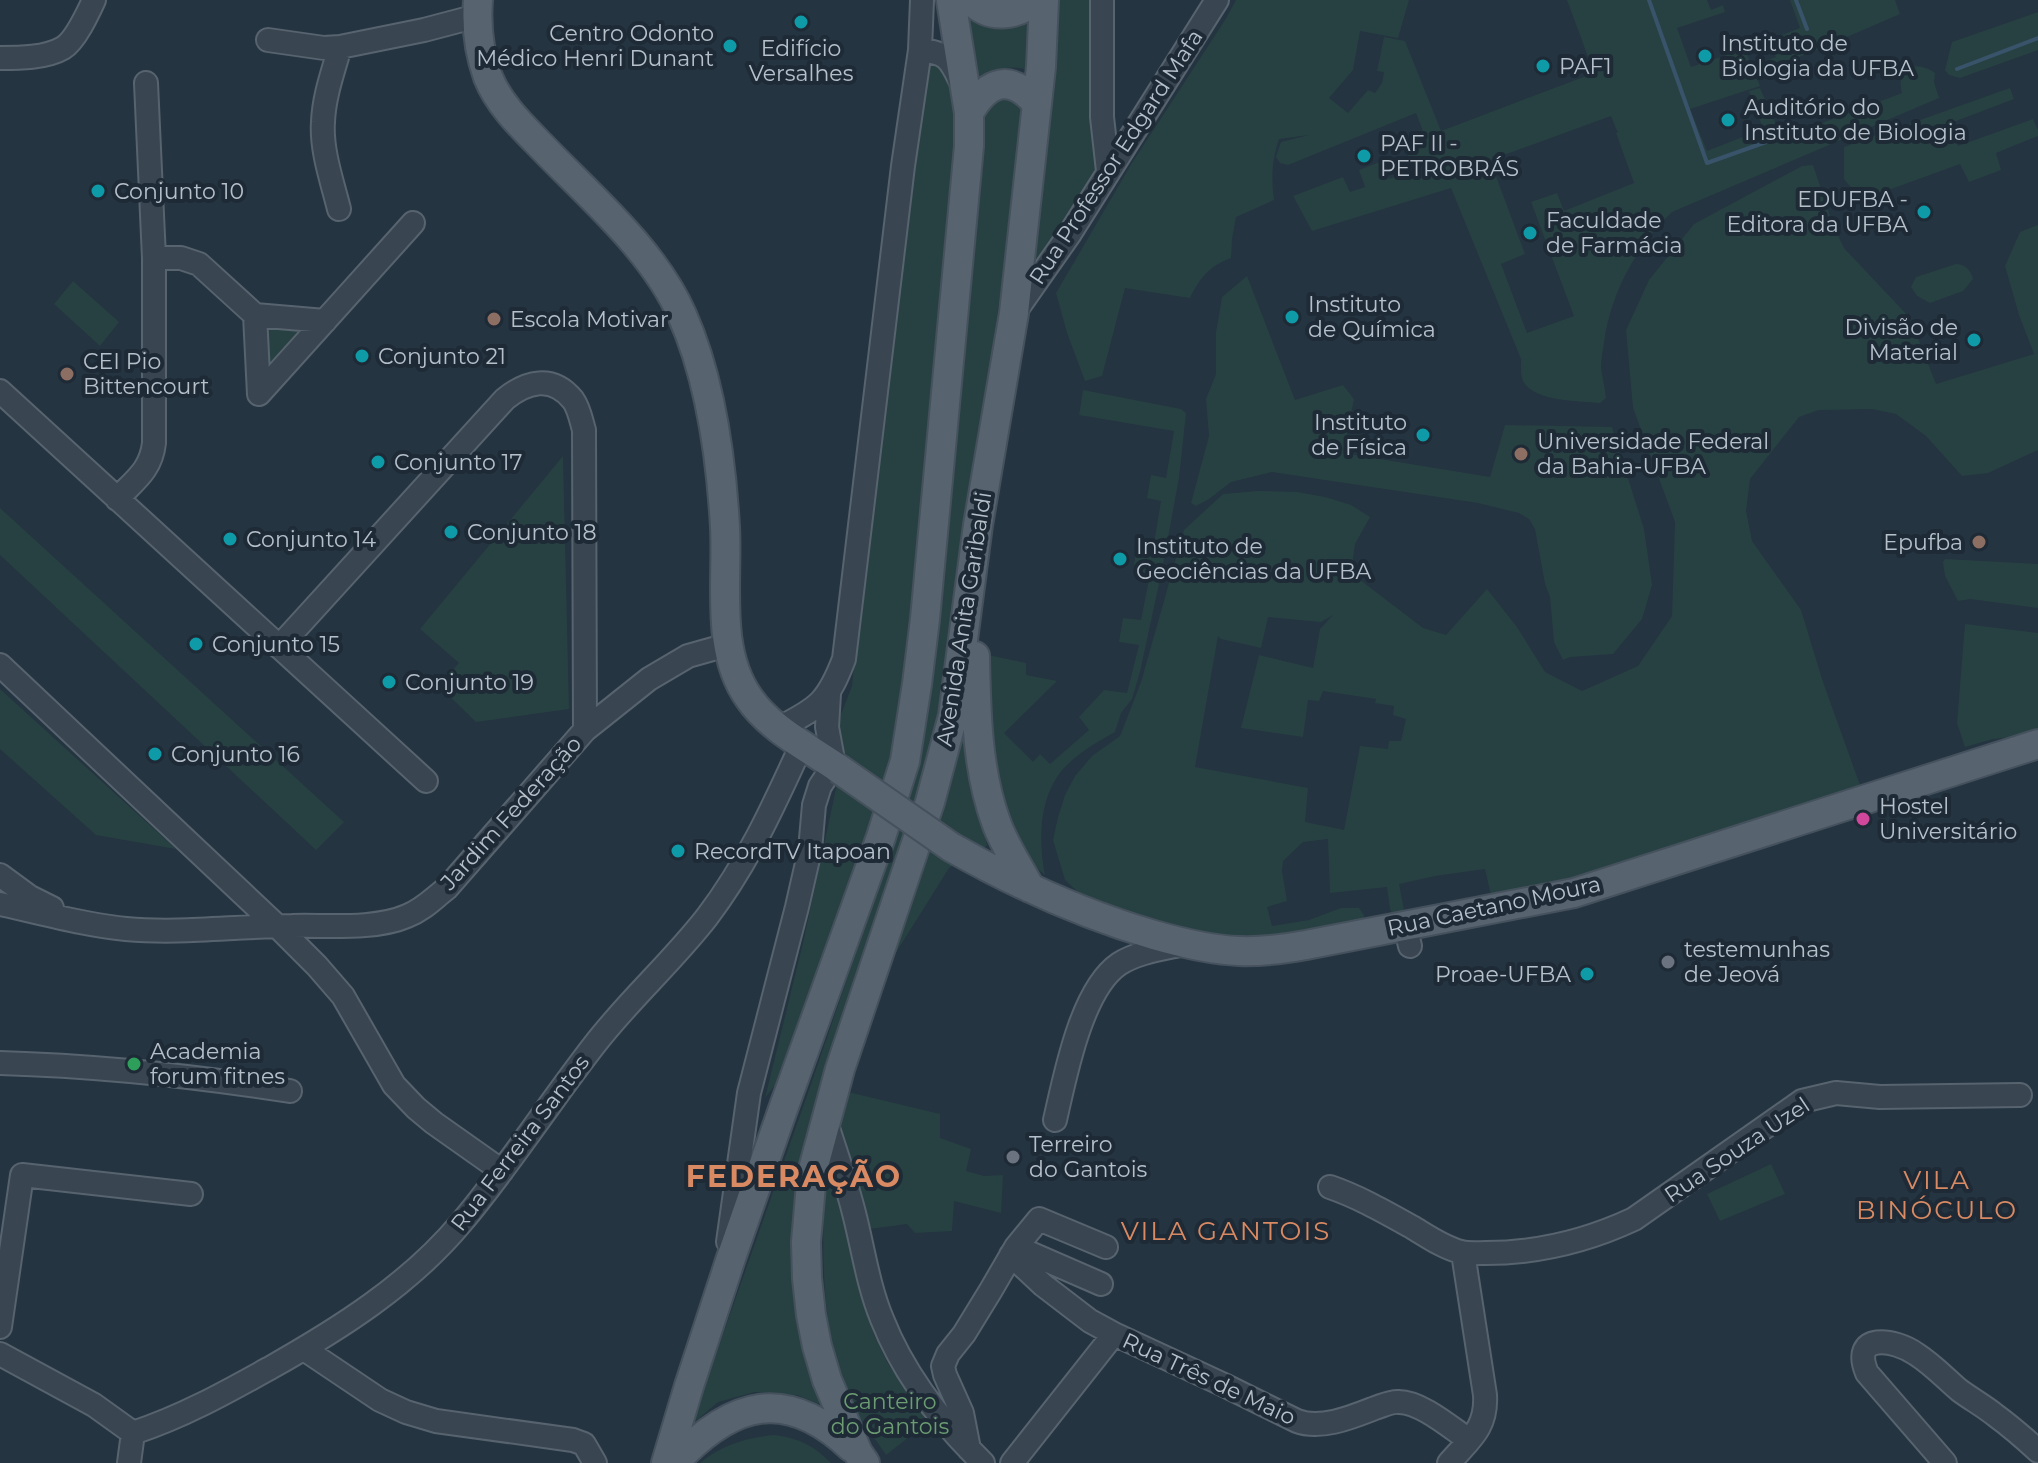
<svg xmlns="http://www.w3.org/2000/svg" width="2038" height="1463" viewBox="0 0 2038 1463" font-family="Montserrat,sans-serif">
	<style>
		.green { fill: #274142; fill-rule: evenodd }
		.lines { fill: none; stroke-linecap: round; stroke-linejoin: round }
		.stream { stroke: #39536a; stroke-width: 4 }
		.minor-casing { stroke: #57636e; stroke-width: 26 }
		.major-casing { stroke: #45515d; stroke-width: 32 }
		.minor { stroke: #394550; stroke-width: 22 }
		.major { stroke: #576470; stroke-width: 28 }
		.major-bridge-casing { stroke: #45515d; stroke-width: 32; stroke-linecap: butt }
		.major-bridge { stroke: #576470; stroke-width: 28 }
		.culture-dot { fill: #0f9aa8; stroke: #1e2a36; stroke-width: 3 }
		.education-dot { fill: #8d6e63; stroke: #1e2a36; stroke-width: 3 }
		.hotel-dot { fill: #d1479c; stroke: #1e2a36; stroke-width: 3 }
		.worship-dot { fill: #6b7280; stroke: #1e2a36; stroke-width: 3 }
		.leisure-dot { fill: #2e9e5b; stroke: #1e2a36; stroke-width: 3 }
		.labels { text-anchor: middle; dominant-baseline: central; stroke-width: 8; stroke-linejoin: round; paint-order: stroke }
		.poi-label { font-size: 22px; fill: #b5c0cb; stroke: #1e2a36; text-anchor: start }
		.street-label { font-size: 22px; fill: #b5c0cb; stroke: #1e2a36 }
		.park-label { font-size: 22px; fill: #6c9d72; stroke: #1e2a36 }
		.quarter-label { font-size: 26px; letter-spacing: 2px; fill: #d98a63; stroke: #1e2a36 }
		.district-label { font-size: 30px; font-weight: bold; letter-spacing: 2px; fill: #d98a63; stroke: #1e2a36 }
	</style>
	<rect width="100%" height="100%" fill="#243441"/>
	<!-- green -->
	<path class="green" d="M1048,0H1094L1097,164L1092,176L1031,271Z
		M1236,0H1409L1398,38L1360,31L1353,70L1329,98L1348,113L1368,90L1375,93L1382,83L1384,72L1377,71L1384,37L1405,41L1441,131L1594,73L1567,0H1707L1711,10L1723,5L1725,12L1677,28L1691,67L1745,49L1760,86L1690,109L1707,151L1763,129L1749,91L1760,88L1782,138L1902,93C1901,91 1900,82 1901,79C1904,61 1925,65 1935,73L1934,82L1939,98L1672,212C1636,246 1611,293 1604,342C1603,350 1601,359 1601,367C1602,377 1605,387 1606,398L1600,403C1580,401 1539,402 1525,384C1520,378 1521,367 1521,359L1451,188L1312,231L1293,196L1343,177L1350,192L1365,187L1359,170L1382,161L1389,179L1413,171L1407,151L1427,142L1416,113L1288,165L1280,163L1276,157L1281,142L1309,135L1279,139C1272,160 1271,178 1274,200L1236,217L1232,239L1231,258C1209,266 1200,278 1190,298L1125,288L1102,376L1085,381L1067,333L1056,293L1132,163L1225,20ZM1611,116L1617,131H1619L1616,133L1634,183L1564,211L1557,193L1531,202L1574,316L1527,333L1501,264L1525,254L1490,160Z
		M1790,0H1895L1900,14L1810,53L1763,69L1760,63L1776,57L1772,49L1757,54L1753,46L1800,28Z
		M962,9C989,20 1003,32 1032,23L1030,71C1008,62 990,71 973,86Z
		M2038,12V50L1960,78L1949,75L1945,70L1952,42Z
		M946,58L963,111L920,565L887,777L775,1085L765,1098L803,943L844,751L838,722L852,686L884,351L924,87L932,59Z
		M2010,88L2014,99L1948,124L1958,146L2033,119L2038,130V136L1996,153L2001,170L1969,182L1960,164L1861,200L1844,179V147Z
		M1010,89L1026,110L936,751L887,903L819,1091L796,1202L827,1407L797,1395L755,1392L718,1402L691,1425L810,1087L895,839L923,746L945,548L984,105Z
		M1813,165L1833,225L1844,248L1910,318L1936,384L2034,354L2019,315L2005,266L2020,232L2038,225V450L1988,473L1962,476L1926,436L1896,414L1872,409L1819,410L1799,417L1750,479L1746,511L1752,541L1801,610L1823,682L1860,785L1638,867L1539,887L1491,895L1485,869L1435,876L1399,884L1405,915L1394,918L1390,909L1387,887L1330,893L1328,839L1303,842L1283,861L1282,871L1287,901L1267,907L1272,926L1309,920L1341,908H1359L1364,915L1362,923L1266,940L1203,934L1128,914L1082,896L1065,880L1053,840L1058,817L1065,795L1075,776L1092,756L1120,736L1141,682L1184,530L1223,494L1258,491L1297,492L1325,497L1351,505L1370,517L1355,544L1351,573L1423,628L1446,635L1487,589L1517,627L1545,672L1582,691L1638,666L1672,616L1675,522L1633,408L1626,330L1649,280L1694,224L1802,166ZM1333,615L1320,629L1313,668L1259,655L1241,728L1303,737L1308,700L1319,701L1323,691L1376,699L1375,703L1394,706L1393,715L1406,719L1401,741H1389L1388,749L1360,746L1344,830L1305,822L1308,788L1195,767L1218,636L1221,639L1261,648L1268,617L1321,622Z
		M1956,264C1966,265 1970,269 1973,279L1963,291L1930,303L1917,296L1911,287L1916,277Z
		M1247,276L1295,400L1343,385L1354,399L1343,453L1490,477L1505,425L1612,427L1644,529L1652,585L1642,619L1613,654L1570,657L1563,660L1554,642L1550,597L1545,584L1535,529L1529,519L1519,513L1478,503L1272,472L1231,482L1209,499L1196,506L1191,503L1209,436L1206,399L1216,374V333L1222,297Z
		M73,281L119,322L100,346L54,304Z
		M265,324L304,328L267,367Z
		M1083,390L1181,409L1186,413L1179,478L1163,565L1140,672L1132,699L1121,713L1115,732C1097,742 1078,753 1064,768C1039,796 1038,840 1045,875L1006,842L993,800L983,654L1026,663V675L1057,681L1004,733L1033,762L1040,754L1050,764L1089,730L1079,717L1104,690L1127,693L1139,645L1119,642L1123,618L1141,620L1150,574L1133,570L1137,547L1153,549L1161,501L1147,498L1151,475L1166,478L1174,431L1079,415Z
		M563,456L569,709L476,722L438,685L459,663L420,629Z
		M0,508L344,822L316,850L0,555Z
		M1945,559L2038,564V608L1970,599L1958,601L1945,576L1943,562Z
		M1965,624L2038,633V734L1993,739L1965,747L1957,723Z
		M0,689L176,849L96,835L0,749Z
		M964,720L987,846L949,868L887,967Z
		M848,1092L940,1114V1138L971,1149L966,1171L984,1176L1003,1175L1001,1213L954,1201L952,1231L915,1233L907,1224L869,1229L837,1127Z
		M1771,1164L1785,1194L1720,1221L1707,1194Z
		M830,1181L836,1185L864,1303L874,1335L887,1362L928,1422L886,1455C878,1443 869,1431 861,1419C821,1351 822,1270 824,1193L825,1186Z
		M775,1435C800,1439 813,1445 831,1463H700C721,1445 748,1437 775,1435Z"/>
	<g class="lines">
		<!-- stream -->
		<path class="stream" d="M1649,0L1707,163L1769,141
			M1796,0L1807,29
			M1957,69L2038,38"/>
		<defs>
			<path id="minor" d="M1102,0V117L1108,171
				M268,40L324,48L340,47L424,30L477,16
				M920,50C946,53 949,57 960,80
				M0,58C19,58 46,58 63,48C75,41 88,13 94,0
				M339,209C332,181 321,150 323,122C324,96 333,72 340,47
				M154,258H181L199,264L255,315L259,394L413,223
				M1015,312L1069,235L1217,0
				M255,315L325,321
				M0,391L426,781
				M117,499C135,480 151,470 154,443V258L146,83
				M279,647L505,399C526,382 552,374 573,400C579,408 581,420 584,430L585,730
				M0,665L277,926L317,966L343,996L394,1085L416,1108L434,1123L502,1171
				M779,728C819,708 828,701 844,659L903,166L920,50L922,0
				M0,875L30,897L52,908
				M0,904C42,913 84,925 126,929C182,934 236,926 292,926C327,925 375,930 407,916C423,910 434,898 447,888L585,730L649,679L688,656L727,645
				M1405,925L1410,946
				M0,1063C97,1066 194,1076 290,1091
				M825,1119C835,1150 846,1181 854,1213C863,1248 868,1285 882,1319C904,1375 941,1422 983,1463
				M1055,1120C1065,1077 1081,990 1119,964C1138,952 1162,949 1184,944
				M1330,1187C1359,1197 1385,1212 1412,1227C1427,1236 1444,1248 1461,1252C1469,1254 1478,1253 1486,1253C1537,1253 1589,1240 1634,1219L1802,1101L1836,1093L1880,1097L2020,1095
				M728,1242L749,1093L797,907L810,850L814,805L820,786L834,765L827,727L829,694
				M1016,1247L1101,1284
				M1011,1255L1043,1285L1090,1321L1114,1334L1224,1385L1297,1421C1321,1430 1352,1417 1375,1408C1382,1406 1391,1401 1399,1402C1421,1402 1451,1428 1469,1440
				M0,1327L22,1175L191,1194
				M304,1349L380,1400L406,1412L436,1421L573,1440L584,1444L595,1463
				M0,1354L94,1405L133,1433
				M133,1433C182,1417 225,1393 270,1368C339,1329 409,1285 461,1223C509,1166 549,1103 595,1044C629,1000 672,962 707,917C748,863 774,805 802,744
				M969,1449L962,1413L945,1375L943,1366L948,1354L964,1334L991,1290L1016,1247L1039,1219L1106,1247
				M129,1463L133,1433
				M1012,1463L1114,1334
				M1449,1463C1470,1439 1487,1428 1485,1395L1463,1253
				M1945,1463L1867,1373C1850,1332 1895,1339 1916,1354C1932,1364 1945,1378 1959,1390C1971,1399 1984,1406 1995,1415C2010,1426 2024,1438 2038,1451"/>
			<path id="major" d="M478,0C476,26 479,52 488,77C500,107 526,130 548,153C595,201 655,253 682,315C711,380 721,457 725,527C728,583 715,650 749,698C770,729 809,748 839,769
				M971,0C990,20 1016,16 1036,0
				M969,113C988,80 1011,73 1037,104
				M975,656C976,711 977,770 996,822C1004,845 1019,867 1030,888
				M951,847C1016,884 1082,914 1154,935C1182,943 1210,950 1239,951C1262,952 1284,949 1306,945L1574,893L2038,744
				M666,1463L689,1386L731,1258L782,1112L881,837L905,761L917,684L925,619L969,146V113L951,0
				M674,1463C732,1401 786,1386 851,1447
				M865,1463L858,1453L827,1380L817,1346L811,1315L807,1278L806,1242L812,1173L840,1069L930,802L953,716L978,525L1014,313L1041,67L1044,0"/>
		</defs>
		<!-- minor casing -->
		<use href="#minor" class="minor-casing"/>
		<!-- major casing -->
		<use href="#major" class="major-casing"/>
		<!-- minor -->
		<use href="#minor" class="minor"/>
		<!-- major -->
		<use href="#major" class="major"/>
		<defs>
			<path id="major-bridge" d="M839,769L951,847"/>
		</defs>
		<!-- major-bridge casing -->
		<use href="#major-bridge" class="major-bridge-casing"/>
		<!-- major-bridge -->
		<use href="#major-bridge" class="major-bridge"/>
	</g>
	<!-- markers -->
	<g class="culture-dot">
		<circle cx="801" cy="22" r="8"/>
		<circle cx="730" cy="46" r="8"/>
		<circle cx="1705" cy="56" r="8"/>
		<circle cx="1543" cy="66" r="8"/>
		<circle cx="1728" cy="120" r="8"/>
		<circle cx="1364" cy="156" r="8"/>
		<circle cx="98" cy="191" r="8"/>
		<circle cx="1924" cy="212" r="8"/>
		<circle cx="1530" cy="233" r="8"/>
		<circle cx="1292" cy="317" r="8"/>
		<circle cx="1974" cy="340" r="8"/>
		<circle cx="362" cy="356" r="8"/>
		<circle cx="1423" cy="435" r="8"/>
		<circle cx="378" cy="462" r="8"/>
		<circle cx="451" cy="532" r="8"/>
		<circle cx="230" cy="539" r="8"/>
		<circle cx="1120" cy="559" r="8"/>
		<circle cx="196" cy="644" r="8"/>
		<circle cx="389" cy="682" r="8"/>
		<circle cx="155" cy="754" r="8"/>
		<circle cx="678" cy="851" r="8"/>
		<circle cx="1587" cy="974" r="8"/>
	</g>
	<g class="education-dot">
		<circle cx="494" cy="319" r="8"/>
		<circle cx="67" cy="374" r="8"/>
		<circle cx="1521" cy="454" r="8"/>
		<circle cx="1979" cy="542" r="8"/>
	</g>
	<circle class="hotel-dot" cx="1863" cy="819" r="8"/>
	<g class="worship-dot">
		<circle cx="1668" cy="962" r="8"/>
		<circle cx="1013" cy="1157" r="8"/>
	</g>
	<circle class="leisure-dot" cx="134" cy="1064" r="8"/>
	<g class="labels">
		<!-- poi labels -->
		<g class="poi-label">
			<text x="714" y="33" text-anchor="end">Centro Odonto<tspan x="714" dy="25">Médico Henri Dunant</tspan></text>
			<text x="1721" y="43">Instituto de<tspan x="1721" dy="25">Biologia da UFBA</tspan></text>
			<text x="801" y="48" text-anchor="middle">Edifício<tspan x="801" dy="25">Versalhes</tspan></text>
			<text x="1559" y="66">PAF1</text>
			<text x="1744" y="107">Auditório do<tspan x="1744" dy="25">Instituto de Biologia</tspan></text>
			<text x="1380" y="143">PAF II -<tspan x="1380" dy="25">PETROBRÁS</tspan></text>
			<text x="114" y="191">Conjunto 10</text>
			<text x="1908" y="199" text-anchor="end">EDUFBA -<tspan x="1908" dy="25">Editora da UFBA</tspan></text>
			<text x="1546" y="220">Faculdade<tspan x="1546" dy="25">de Farmácia</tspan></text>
			<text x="1308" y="304">Instituto<tspan x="1308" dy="25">de Química</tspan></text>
			<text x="510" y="319">Escola Motivar</text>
			<text x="1958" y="327" text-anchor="end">Divisão de<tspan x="1958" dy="25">Material</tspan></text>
			<text x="378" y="356">Conjunto 21</text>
			<text x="83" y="361">CEI Pio<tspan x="83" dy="25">Bittencourt</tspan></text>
			<text x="1407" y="422" text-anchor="end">Instituto<tspan x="1407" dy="25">de Física</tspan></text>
			<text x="1537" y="441">Universidade Federal<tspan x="1537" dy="25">da Bahia-UFBA</tspan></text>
			<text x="394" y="462">Conjunto 17</text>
			<text x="467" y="532">Conjunto 18</text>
			<text x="246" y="539">Conjunto 14</text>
			<text x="1963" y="542" text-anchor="end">Epufba</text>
			<text x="1136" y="546">Instituto de<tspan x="1136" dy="25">Geociências da UFBA</tspan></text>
			<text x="212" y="644">Conjunto 15</text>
			<text x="405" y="682">Conjunto 19</text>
			<text x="171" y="754">Conjunto 16</text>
			<text x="1879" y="806">Hostel<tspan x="1879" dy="25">Universitário</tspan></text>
			<text x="694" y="851">RecordTV Itapoan</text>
			<text x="1684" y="949">testemunhas<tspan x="1684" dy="25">de Jeová</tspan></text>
			<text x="1571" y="974" text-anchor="end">Proae-UFBA</text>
			<text x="150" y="1051">Academia<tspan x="150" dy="25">forum fitnes</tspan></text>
			<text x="1029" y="1144">Terreiro<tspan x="1029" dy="25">do Gantois</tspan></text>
		</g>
		<!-- street labels -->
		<g class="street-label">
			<text transform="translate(1116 157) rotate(-57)">Rua Professor Edgard Mafa</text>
			<text transform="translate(964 619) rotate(-81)">Avenida Anita Garibaldi</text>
			<text transform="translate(511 813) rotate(-48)">Jardim Federação</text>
			<text transform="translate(1494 906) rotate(-12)">Rua Caetano Moura</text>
			<text transform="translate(520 1143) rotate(-53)">Rua Ferreira Santos</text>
			<text transform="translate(1737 1150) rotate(-34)">Rua Souza Uzel</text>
			<text transform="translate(1209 1379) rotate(25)">Rua Três de Maio</text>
		</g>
		<!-- park labels -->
		<g class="park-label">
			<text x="890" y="1401">Canteiro<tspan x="890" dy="25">do Gantois</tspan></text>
		</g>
		<!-- quarter labels -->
		<g class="quarter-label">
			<text x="1937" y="1180">VILA<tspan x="1937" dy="30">BINÓCULO</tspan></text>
			<text x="1226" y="1231">VILA GANTOIS</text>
		</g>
		<!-- district labels -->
		<g class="district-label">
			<text x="794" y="1176">FEDERAÇÃO</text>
		</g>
	</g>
</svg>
